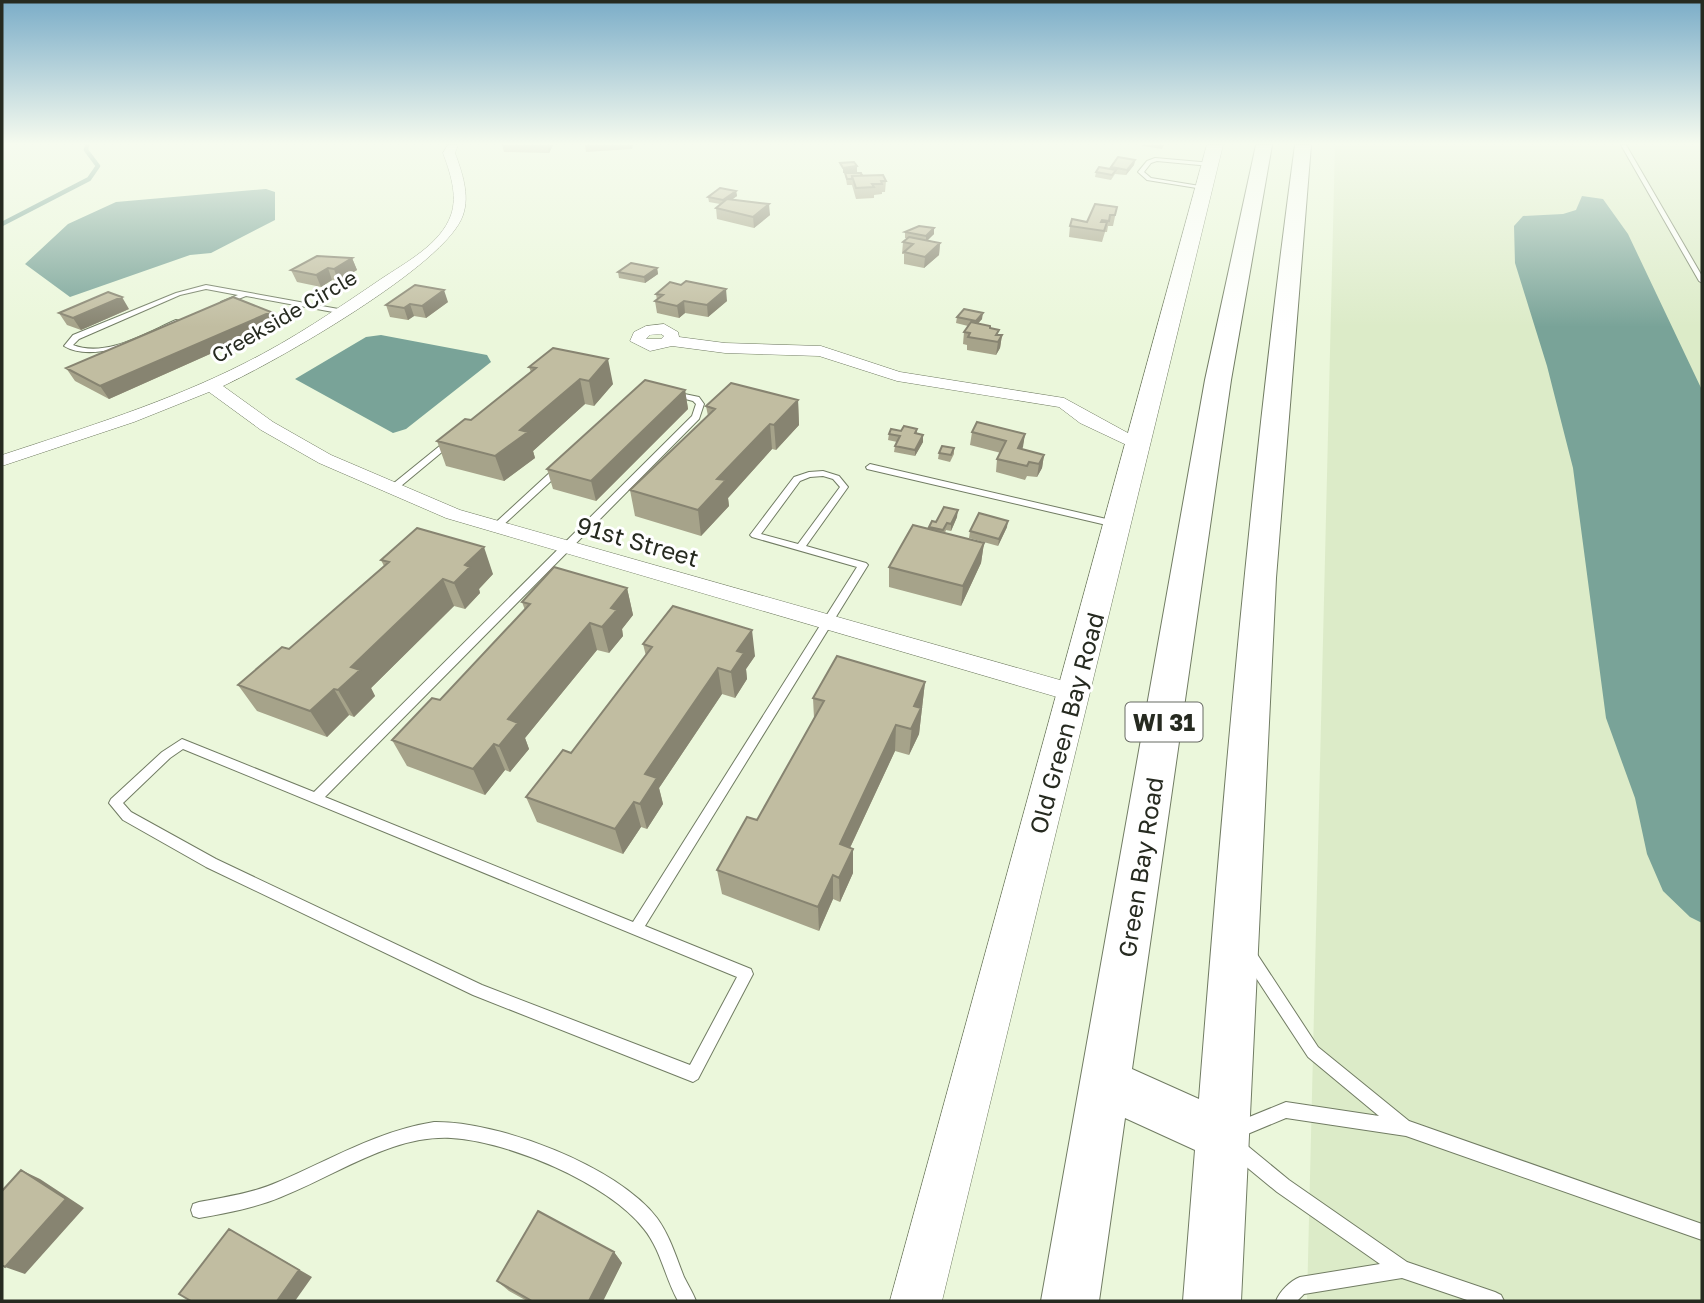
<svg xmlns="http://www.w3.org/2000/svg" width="1704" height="1303" viewBox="0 0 1704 1303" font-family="'Golos Text',sans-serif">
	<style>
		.built { fill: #dcebc8 }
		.water { fill: #79a398 }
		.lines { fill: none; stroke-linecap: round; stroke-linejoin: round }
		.stream { stroke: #79a398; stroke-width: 4.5 }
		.lane-casing { stroke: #717c63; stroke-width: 2 }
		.street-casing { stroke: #717c63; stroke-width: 1 }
		.secondary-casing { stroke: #717c63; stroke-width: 1 }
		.primary-casing { stroke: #717c63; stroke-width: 2 }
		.lane { fill: #fff; fill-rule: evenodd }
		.street { fill: #fff; fill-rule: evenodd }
		.secondary { fill: #fff; fill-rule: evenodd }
		.primary { fill: #fff; fill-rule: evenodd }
		.wall { fill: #a6a38a }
		.shaded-wall { fill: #878471 }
		.building { fill: #c1bda1; stroke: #878471; stroke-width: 2 }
		.labels { text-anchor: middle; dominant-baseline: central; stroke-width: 6; stroke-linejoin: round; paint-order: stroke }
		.far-street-label { font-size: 21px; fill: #262a20; stroke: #fff }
		.shield { fill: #fff; stroke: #676a63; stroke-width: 2 }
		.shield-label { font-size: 23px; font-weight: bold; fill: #262a20 }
		.street-label { font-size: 24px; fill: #262a20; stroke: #fff }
	</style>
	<rect width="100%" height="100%" fill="#ebf7db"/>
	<!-- built -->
	<path class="built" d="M1335,145H1702V1301H1307Z"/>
	<!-- water -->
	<path class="water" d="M266,189L275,192V220L211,253L190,255L70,297L25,264L68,224L116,202Z
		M1582,196L1603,199L1628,234L1702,390V923L1690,917L1663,891L1647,854L1635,798L1606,718L1573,468L1547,366L1515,263L1514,226L1523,216L1563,214L1576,210Z
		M381,335L487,355L491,362L406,429L393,433L295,379L366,337Z"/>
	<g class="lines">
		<!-- stream -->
		<path class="stream" d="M2,224L89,179L98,166L86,150L87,145"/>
		<defs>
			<path id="lane" d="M1621,145H1626L1702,276V283L1699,281Z
				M1155,158L1212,163L1210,166L1157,161L1151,163L1144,172L1151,178L1206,187L1203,189L1147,180L1138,172L1147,161Z
				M206,285L344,310L347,312L344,314L246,296L223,305L221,304V302L238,295L206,289L180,295L79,339L73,345C106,358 146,333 176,320L181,321C155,338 93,364 64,346L73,335L176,293Z
				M670,391L699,397L704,404L699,419L325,797L633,922L857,567L752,537L750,535L794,477L809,472L823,471L839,476L848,487L806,546L866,563L868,565L645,926L751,969L753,974L698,1079L693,1082L473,995L206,867L123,820L109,803L111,799L162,752L182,739L314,792L692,416L696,404L693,401L670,395ZM823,476L833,479L840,487L798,544L761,534L800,481L810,477ZM183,749L737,977L690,1065L482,985L216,859L131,812L123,803L170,758Z
				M447,440H453L454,442L395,491H389V487Z
				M870,464L1115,521L1120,524L1115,527L867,469L866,467Z
				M560,465L563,466V470L500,528H494L492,526L494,524L557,466Z
				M1250,949L1255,951L1318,1047L1409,1121L1702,1224V1240L1406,1136L1286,1118L1238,1138L1232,1136L1230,1130L1232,1124L1286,1102L1379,1116L1308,1057L1245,961L1243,956L1245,951Z
				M434,1122C499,1121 617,1166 657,1218C670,1236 676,1257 684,1277C688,1285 693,1293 696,1301H678C665,1278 661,1250 644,1229C608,1183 508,1141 451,1138C431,1137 411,1141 393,1147C354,1160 319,1182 281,1197C255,1208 227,1213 199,1218L193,1216L191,1210L193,1204L199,1202C225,1197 253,1193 278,1182C330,1160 377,1131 434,1122Z
				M1238,1141L1244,1143L1289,1180L1407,1262L1495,1292L1501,1295L1504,1301H1470L1402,1278L1304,1294L1297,1301H1276C1280,1291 1290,1281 1300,1277L1380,1264L1277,1192L1232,1155L1230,1149L1232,1143Z"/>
			<path id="street" d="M448,145H458L455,153C462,172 470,195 463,215C447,265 273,363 223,386L273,422L331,455L460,510L1074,684L1082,687L1086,693L1082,699L1074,702L446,518L319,463L261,430L209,392L134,422L2,466V455C84,428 168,402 245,363C293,339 337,309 381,279C405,263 441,244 451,215C458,195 450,172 443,153Z
				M664,324L678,332L679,337L725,343L821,346L900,372L1064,398L1148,444L1139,449L1133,448L1080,423L1059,407L897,381L819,356L725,353L672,346L650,351L630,341L634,332L646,326ZM661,334L664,336L661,339H646L650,335Z"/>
			<path id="secondary" d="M1207,145H1223L942,1301H890Z"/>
			<path id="primary" d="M1256,145H1272L1231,380L1132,1069L1199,1099C1224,780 1252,462 1295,145H1311L1276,578L1241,1301H1183L1195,1150L1125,1118L1099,1301H1041L1205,380Z"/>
		</defs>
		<!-- lane casing -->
		<use href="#lane" class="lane-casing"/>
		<!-- street casing -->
		<use href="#street" class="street-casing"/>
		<!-- secondary casing -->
		<use href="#secondary" class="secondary-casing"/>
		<!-- primary casing -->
		<use href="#primary" class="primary-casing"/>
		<!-- lane -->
		<use href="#lane" class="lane"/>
		<!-- street -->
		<use href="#street" class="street"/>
		<!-- secondary -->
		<use href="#secondary" class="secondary"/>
		<!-- primary -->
		<use href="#primary" class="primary"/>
	</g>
	<!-- wall -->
	<path class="wall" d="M502,145H553L549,153L504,152Z
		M585,145H633L632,149L586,152Z
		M1142,145H1164L1162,149L1142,146Z
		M1135,160L1134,165L1126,175L1115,174L1111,180L1095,177L1096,172L1111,169V167Z
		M845,173L886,181L885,192H882V194L874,195V198L856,199L852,185H847Z
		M736,191L737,196L731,200L770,215L754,228L717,219L716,208L720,204L709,202L708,197Z
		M1117,207L1113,226H1108L1107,232H1105L1102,242L1069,237L1070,226L1087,222Z
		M905,232L934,234L927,240L940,243L939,255L924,268L904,264V254H902L903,242L907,238H905Z
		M352,258L357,270L338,281L332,280L321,287L297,282L291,270Z
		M657,268L658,274L645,283L619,278L618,272Z
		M656,294L727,301L708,317L685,313L679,318L657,313L655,301L657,300Z
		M448,302L426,318L414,316L408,320L390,317L386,305Z
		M129,309L81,330L67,325L59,313Z
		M271,312L277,324L109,399L75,381L66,368Z
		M957,317L982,319L978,323L990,328L999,335H1002L1000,348L996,355L967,350V345L963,344L964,332L968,326L956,323Z
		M529,367L613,384L594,406L585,404L533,451L535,458L504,481L446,466L437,441L471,420L531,372Z
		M685,390L688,409L596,501L553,489L547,469Z
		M798,400L799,425L776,450L772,449L728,498L729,506L701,536L635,516L630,490L708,416L706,406Z
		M917,429V434L923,435V442L915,456L894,452L895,446L897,442L888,440L889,434Z
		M972,432L1025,434L1022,449L1044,455L1042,468L1037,477L1027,476L1025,480L996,472L997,459L1001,453L970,445Z
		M954,448V454L950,462L938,459L939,453Z
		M957,517L951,531L946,530L945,533L984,543L981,563L961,606L889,587V567L929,529V527L936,522Z
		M1007,527L998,546L969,538L970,531Z
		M381,560L493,574L479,589L480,593L465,609L454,606L371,688L375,696L354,717L349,715L327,737L257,711L238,685L289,649L384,566Z
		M627,588L633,615L622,629L623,636L609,653L597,650L525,738L529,749L510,772L505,770L485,795L407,766L392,740L440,700L525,610L522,602Z
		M643,644L755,656L746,669L747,679L735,698L722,694L659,788L663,804L647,829L641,827L623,854L537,822L526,797L571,753L646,656Z
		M925,682L919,734L909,755L895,751L850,848L853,873L840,902L833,899L819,931L722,894L717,870L757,820L814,718L813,698Z
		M614,1252L622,1263L603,1301H527L509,1291L497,1281Z"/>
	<!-- shaded-wall -->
	<path class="shaded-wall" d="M547,145H553L549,153Z
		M1135,160L1134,165L1126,175L1127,170Z
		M857,166V172L843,173V168Z
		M736,191L737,196L724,205L723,200Z
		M769,204L770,215L754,228L753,217Z
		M934,228V234L926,242V236Z
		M940,243L939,255L924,268L925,257Z
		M352,258L357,270L338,281L334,269Z
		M328,268L332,280L321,287L316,275Z
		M657,268L658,274L645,283L644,277Z
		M726,289L727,301L708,317L707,305Z
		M444,290L448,302L426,318L422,306Z
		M122,297L129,309L81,330L73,318Z
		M684,301L685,313L679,318L677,306Z
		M410,304L414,316L408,320L404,308Z
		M271,312L277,324L109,399L100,386Z
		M983,313L982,319L975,327L976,321Z
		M1002,335L1000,348L996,355L998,342Z
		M608,359L613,384L594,406L589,381Z
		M580,379L585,404L533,451L535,458L504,481L495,456L520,430Z
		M685,390L688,409L596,501L591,481Z
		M798,400L799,425L776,450L774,425Z
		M770,424L772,449L728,498L729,506L701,536L698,510L717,479Z
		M1025,434L1023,447L1016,461L1018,448Z
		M923,435V442L915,456V450Z
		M1044,455L1042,468L1037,477L1039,464Z
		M958,510L957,517L951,531V524Z
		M1008,521L1007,527L998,546L999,539Z
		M984,543L981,563L961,606L963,586Z
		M484,547L493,574L479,589L480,593L465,609L454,583L465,565Z
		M443,579L454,606L371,688L375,696L354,717L338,690L351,667Z
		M627,588L633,615L622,629L623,636L609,653L602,627L611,608Z
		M590,623L597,650L525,738L529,749L510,772L499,746L508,719Z
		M752,630L755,656L746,669L747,679L735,698L731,672L737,651Z
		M718,668L722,694L659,788L663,804L647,829L640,804L645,774Z
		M925,682L919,734L909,755L914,706Z
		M334,689L349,715L327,737L310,711Z
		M896,725L895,751L840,869V844Z
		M494,744L505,770L485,795L473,769Z
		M634,802L641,827L623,854L615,829Z
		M853,849V873L840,902L839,878Z
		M833,875V899L819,931L818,907Z
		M21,1170L40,1179L84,1208L25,1274L5,1267Z
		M229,1229L312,1277L295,1301H277Z
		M614,1252L622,1263L603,1301H589Z"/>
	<!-- building -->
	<path class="building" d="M1118,157L1135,160L1127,170L1111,167Z
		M854,162L857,166L843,168L840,163Z
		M1099,167L1116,170L1112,175L1096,172Z
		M845,173H861L862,176H852V179H847Z
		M883,175L886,181H881L882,184H872L874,187L856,188L852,176Z
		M720,188L736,191L723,200L708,197Z
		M727,199L769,204L753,217L716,208Z
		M1095,204L1117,207L1115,215H1110L1109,221L1102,220L1101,222H1107L1104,231L1070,226L1072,219L1087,222Z
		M919,226L934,228L926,236L905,232Z
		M909,237L940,243L925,257L904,252L913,244L903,242Z
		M317,256L352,258L334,269L328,268L316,275L291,270Z
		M631,263L657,268L644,277L618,272Z
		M686,281L726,289L707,305L684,301L677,306L655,301L663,295L656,294L670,282L681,285Z
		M415,285L444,290L422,306L410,304L404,308L386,305Z
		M108,292L122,297L73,318L59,313Z
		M233,297L271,312L100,386L66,368Z
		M964,309L983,313L976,321L957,317Z
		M971,322L990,326V328L999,330L996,335H1002L998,342L968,337L970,333L964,332Z
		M553,348L608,359L589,381L580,379L520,430L528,432L495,456L437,441L465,419L471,420L536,368L529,367Z
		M645,380L685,390L591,481L547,469Z
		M731,383L798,400L774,425L770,424L717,479L726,480L698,510L630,490L715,409L706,406Z
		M977,422L1025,434L1018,448L1044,455L1039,464L1029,462L1027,466L997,459L1006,441L972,432Z
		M904,426L917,429L915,433L923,435L915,450L895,446L900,436L889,434L891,429L901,431Z
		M942,446L954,448L951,455L939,453Z
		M944,507L958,510L951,524L947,523L943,530L929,527L932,521L936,522Z
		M979,513L1008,521L999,539L970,531Z
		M913,525L984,543L963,586L889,567Z
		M417,528L484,547L465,565L470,567L454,583L443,579L351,667L360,670L338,690L334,689L310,711L238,685L282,647L289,649L389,562L381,560Z
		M554,567L627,588L611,608L617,610L602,627L590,623L508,719L518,723L499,746L494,744L473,769L392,740L432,698L440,700L530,604L522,602Z
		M673,606L752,630L737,651L744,653L731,672L718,668L645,774L657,778L640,804L634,802L615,829L526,797L563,750L571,753L652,647L643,644Z
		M837,656L925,682L914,706L921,708L911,729L896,725L840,844L853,849L839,878L833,875L818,907L717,870L747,817L757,820L824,701L813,698Z
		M21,1170L66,1199L5,1267L2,1265V1191Z
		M538,1211L614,1252L589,1301H529L530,1300L497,1281Z
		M229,1229L299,1270L277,1301H191L179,1294Z"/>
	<!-- sky -->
	<linearGradient id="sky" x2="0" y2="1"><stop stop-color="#7badc8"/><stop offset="0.44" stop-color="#f6fbef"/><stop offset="1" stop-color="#f6fbef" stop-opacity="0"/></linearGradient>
	<rect width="1704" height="327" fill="url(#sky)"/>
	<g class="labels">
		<!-- far-street labels -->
		<g class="far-street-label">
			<text transform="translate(284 316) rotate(-30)">Creekside Circle</text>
		</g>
		<!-- shield labels -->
		<rect class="shield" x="1125.5" y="702.5" width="77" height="39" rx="5"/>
		<g class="shield-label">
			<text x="1164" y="722">WI 31</text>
		</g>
		<!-- street labels -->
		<g class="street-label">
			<text transform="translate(638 541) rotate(16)">91st Street</text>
			<text transform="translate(1066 723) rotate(-75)">Old Green Bay Road</text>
			<text transform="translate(1140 867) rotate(-81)">Green Bay Road</text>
		</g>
	</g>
	<!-- border -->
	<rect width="1704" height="1303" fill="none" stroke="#262a20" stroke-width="7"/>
</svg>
